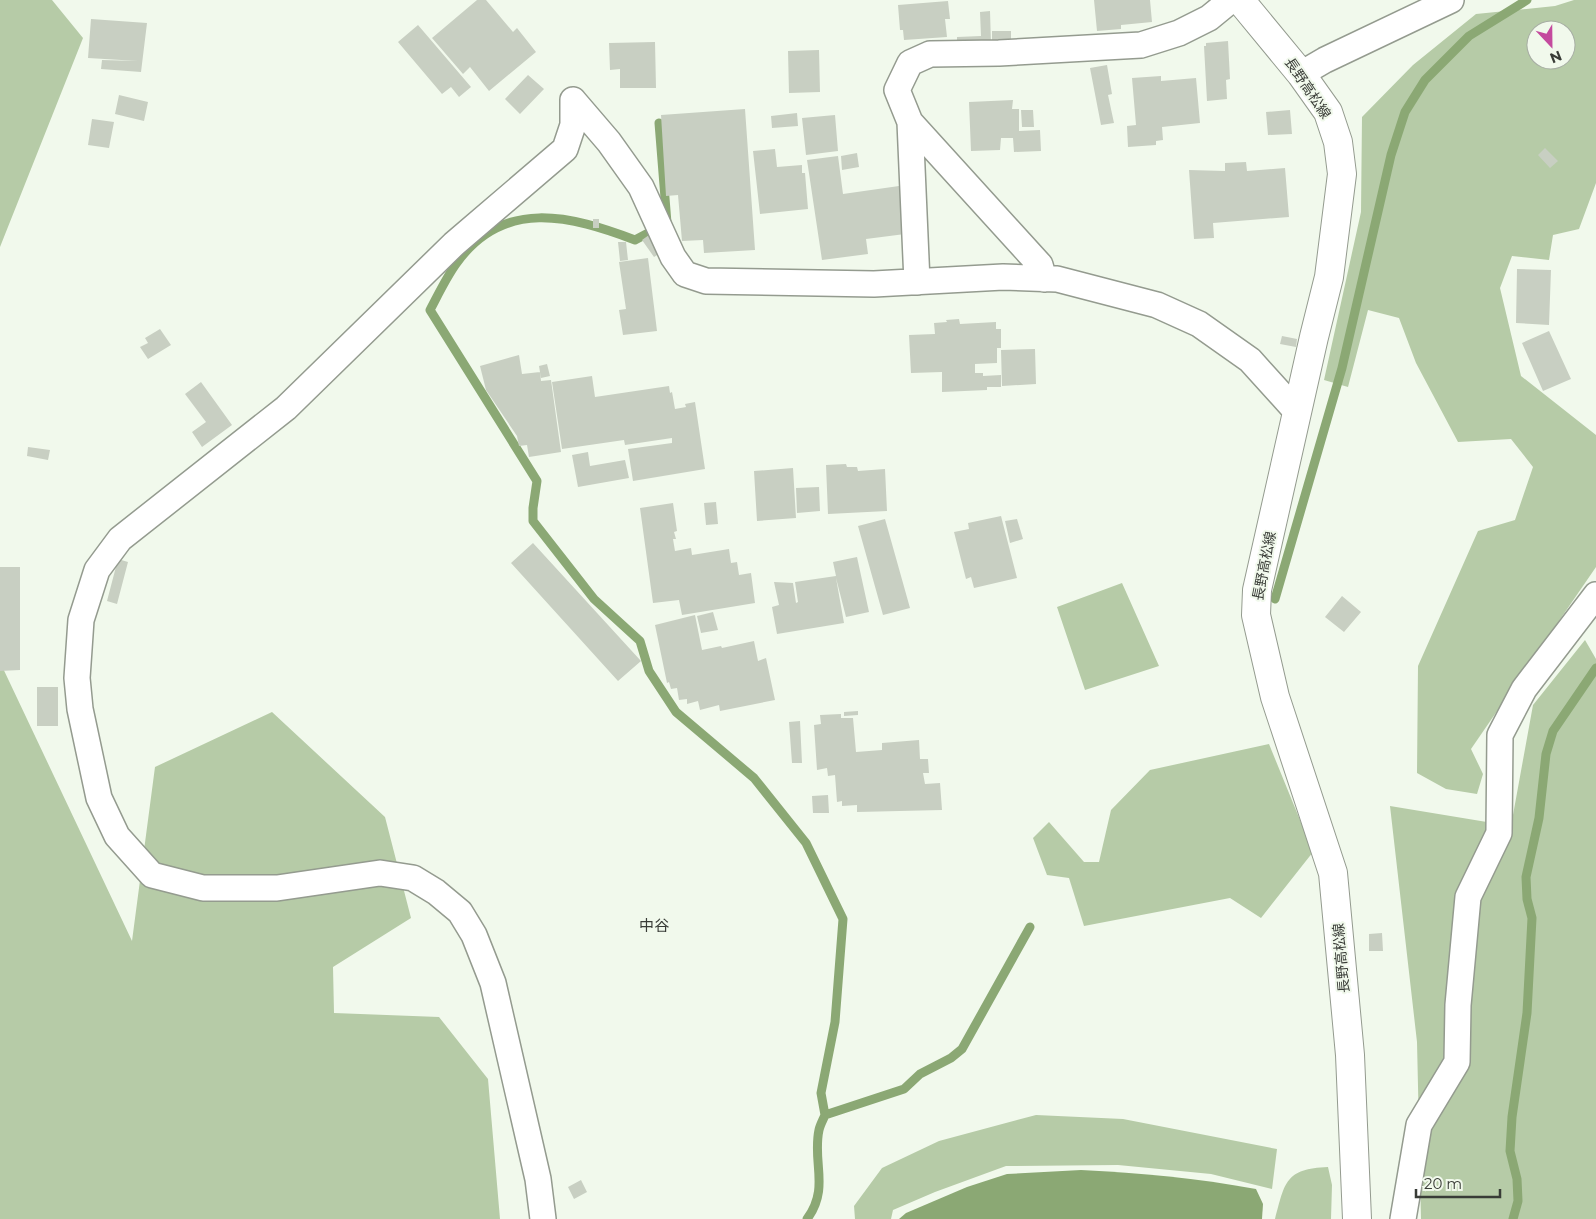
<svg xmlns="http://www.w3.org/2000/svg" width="1596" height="1219" viewBox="0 0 1596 1219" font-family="Montserrat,'Noto Sans JP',sans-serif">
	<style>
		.green { fill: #b6cba7; fill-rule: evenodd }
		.water { fill: #8ba874 }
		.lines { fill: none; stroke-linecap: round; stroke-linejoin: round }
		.stream { stroke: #8ba874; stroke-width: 9 }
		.building { fill: #c8cfc2 }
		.minor-casing { stroke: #949b8f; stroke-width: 28 }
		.secondary-casing { stroke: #949b8f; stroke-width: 30 }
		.minor { stroke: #fff; stroke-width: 25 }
		.secondary { stroke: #fff; stroke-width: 28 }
		.labels { text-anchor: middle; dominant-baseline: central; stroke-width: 4; stroke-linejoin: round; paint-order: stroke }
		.street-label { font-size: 14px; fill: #393c37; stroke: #f1f9ec }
		.neighbourhood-label { font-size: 15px; fill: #393c37; stroke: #f1f9ec }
	</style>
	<rect width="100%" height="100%" fill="#f1f9ec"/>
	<!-- green -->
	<path class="green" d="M0,0H52L83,38L0,247Z
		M1574,0H1596V183L1579,229L1553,235L1549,260L1512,256L1500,288L1521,376L1596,435V567L1471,749L1483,774L1477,794L1446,789L1417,773L1418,666L1478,531L1515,520L1533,467L1511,439L1458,442L1416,363L1399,318L1368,310L1348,387L1324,380L1361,212L1362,117L1413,65L1476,14L1555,6ZM1536,30H1566V60H1536Z
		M1122,583L1159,666L1085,690L1057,607Z
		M1585,640L1596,659V1219H1421L1417,1042L1390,806L1511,826L1533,705Z
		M0,662L132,941L155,767L272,712L385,817L411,918L333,967L334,1013L439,1017L488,1079L500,1219H0Z
		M1269,744L1313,852L1261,918L1230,898L1084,926L1069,878L1047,875L1033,838L1049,822L1084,862H1099L1111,810L1150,770Z
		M1036,1115L1123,1119L1277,1149L1272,1189L1211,1174L1118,1165L1006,1166L935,1192L893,1210L891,1219H855L854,1206L882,1168L939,1141Z
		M1328,1167L1332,1185L1331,1219H1275C1285,1182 1285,1169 1328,1167Z"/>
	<!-- water -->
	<path class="water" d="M1081,1170C1142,1173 1196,1178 1256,1189L1263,1204L1262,1219H899L906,1213L967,1187L1007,1174Z"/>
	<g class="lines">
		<!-- stream -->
		<path class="stream" d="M659,123L667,223L635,240C571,216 503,197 456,264C446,278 438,295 430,310L537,481L533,508V521L594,599L640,641L649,671L676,712L754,778L806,843L843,919L835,1022L821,1093L825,1115
			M1275,599L1342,368L1391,155L1405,112L1425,80L1469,36L1527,0
			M807,1219C830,1188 812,1162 819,1130C820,1125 823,1120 825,1115L904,1089L920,1074L951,1058L962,1049L1030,927
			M1513,1219L1518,1201L1517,1179L1510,1151L1512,1117L1527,1013L1532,918L1527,899L1526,877L1539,818L1546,754L1553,731L1596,668"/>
	</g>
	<!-- building -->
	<path class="building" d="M477,0H486L513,32L517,28L536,52L489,91L470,67L463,74L432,38Z
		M1094,0H1150L1152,22L1121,25V29L1097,31Z
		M948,1L950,19H945L947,37L904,40L903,30H900L898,5Z
		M990,11L991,44L957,46V37L981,36L980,12Z
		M91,19L147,23L141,72L101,69L102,60L138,61L88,58Z
		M418,25L471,87L459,97L451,87L442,94L398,42Z
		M992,31H1011V47L992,46Z
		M1228,41L1230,79L1226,80L1227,99L1207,101L1204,46H1206V43Z
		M655,42L656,88H620V69L610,70L609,43Z
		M819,50L820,92L789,93L788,51Z
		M1107,65L1112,94L1108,95L1114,123L1101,125L1090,68Z
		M528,75L544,89L520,114L505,99Z
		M1161,76V81L1196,78L1200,123L1162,127L1163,140L1156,141V145L1128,147L1127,126L1136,125L1132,78Z
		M119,95L148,102L144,121L115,114Z
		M1013,100L1012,109H1019V131L1040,130L1041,151L1014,152L1013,138H1001L1000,150L971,151L969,102Z
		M745,109L755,250L704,253L703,240L682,241L678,195L666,196L661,115Z
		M1021,110H1033L1034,127H1022Z
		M1290,110L1292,134L1268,135L1266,112Z
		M797,113L798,126L772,128L771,116Z
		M835,115L838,151L806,155L802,118Z
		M92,119L114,122L109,148L88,145Z
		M1545,148L1558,161L1550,168L1538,155Z
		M775,149L777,167L802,165V173H805L808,209L760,214L753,151Z
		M857,153L859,167L842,170L841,156Z
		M838,156L843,194L899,186L905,234L866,239L868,254L822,260L807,160Z
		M1246,162L1247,171L1285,168L1289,217L1213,223L1214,238L1194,239L1189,170L1225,171V163Z
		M593,219H599V228H593Z
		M649,235L662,252L654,257L642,240Z
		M618,242H626L628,260L620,261Z
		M648,258L657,331L623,335L619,310L626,309L619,262Z
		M1517,269L1551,270L1549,325L1516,323Z
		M959,319L960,324L996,322V329H1001V348H997V363L975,364V373H983V376L1001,375V387H987V390L942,392V372L911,373L909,335L935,334L934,323L947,322L946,320Z
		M160,329L171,345L148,359L140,347L148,343L145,338Z
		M1549,331L1571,379L1543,391L1522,343Z
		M1282,336L1297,339L1296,347L1280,344Z
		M1035,349L1036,384L1002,386L1001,350Z
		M519,355L522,374L540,372L541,381L551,380L561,452L529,457L527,445L519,446L517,436L486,390L480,366Z
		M547,364L550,376L541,378L539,366Z
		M592,376L595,397L669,386L670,393L672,392L675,409L686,407L685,404L695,402L705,469L633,481L628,449L672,443V438L625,445L624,440L562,449L552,382Z
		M201,382L232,425L202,447L192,432L206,422L185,394Z
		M28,447L50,450L48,460L27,456Z
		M588,452L590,466L625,460L629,478L578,487L572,455Z
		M846,464L847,467H857L858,471L885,469L887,511L828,514L826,465Z
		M793,468L796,518L757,521L754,471Z
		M819,487L820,511L797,513L796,488Z
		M716,502L718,524L706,525L704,503Z
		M673,503L677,531L674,532L676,539H673L675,551L691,548L692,555L729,549L731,563L737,562L739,575L751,573L755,603L682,615L679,600L653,603L640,508Z
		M1001,516L1017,578L974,588L971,577L966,579L954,532L969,529L968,523Z
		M885,519L910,608L883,615L858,526Z
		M1017,519L1023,539L1010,543L1005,521Z
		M533,543L641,661L618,681L511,563Z
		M857,557L869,612L846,617L836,578L844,623L777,634L772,607L779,605L774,582L793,583L796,603L798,602L795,582L836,576L833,562Z
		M118,559L128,562L117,604L107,601Z
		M0,567H20V670L0,671Z
		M1342,596L1361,612L1344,632L1325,617Z
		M713,612L718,630L701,633L697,616Z
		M695,615L702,650L721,646L722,648L754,641L758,661L766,658L775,700L720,711L719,705L700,710L698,701L687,704V699L679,700L677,688L671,689L669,682L667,683L655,625Z
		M37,687H58V726H37Z
		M858,711V715L844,716V712Z
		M841,714V718H853L856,752L882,750V743L919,740L920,759H928L929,773H923L925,784L940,783L942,810L857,812V805L842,806V801L837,802L835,775L828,776L827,768L817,770L814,725L821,724L820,715Z
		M800,721L802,763H792L789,722Z
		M828,795L829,813H813L812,796Z
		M1382,933L1383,951H1369V934Z
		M581,1180L587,1192L574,1199L568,1187Z"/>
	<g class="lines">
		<defs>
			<path id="minor" d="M1301,74L1325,60L1451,0
				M573,100L609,142L641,187L673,257L685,274L706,281L874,284L1003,277L1057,279L1157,305L1199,324L1250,360L1297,412
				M910,122L917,282
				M1044,279L1040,265L910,122L897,90L910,63L930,54L999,53L1141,45L1179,33L1209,18L1231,0
				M543,1219L538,1179L493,983L474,935L460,912L436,892L413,878L380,873L277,888H203L152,875L117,836L99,798L80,709L77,678L81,620L97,570L120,539L286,408L454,244L565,149L573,125V100
				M1403,1219L1419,1125L1457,1062L1458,1005L1468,897L1499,833L1500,735L1524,689L1596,595"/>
			<path id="secondary" d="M1240,0L1301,74L1328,112L1338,142L1342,174L1329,277L1314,337L1257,590L1256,615L1275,697L1333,873L1350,1055L1357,1219"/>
		</defs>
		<!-- minor casing -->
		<use href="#minor" class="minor-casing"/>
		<!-- secondary casing -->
		<use href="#secondary" class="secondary-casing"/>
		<!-- minor -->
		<use href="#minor" class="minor"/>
		<!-- secondary -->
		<use href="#secondary" class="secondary"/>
	</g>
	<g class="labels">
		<!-- street labels -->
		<g class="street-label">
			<text transform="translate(1308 88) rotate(56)">長野高松線</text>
			<text transform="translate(1264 566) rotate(-79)">長野高松線</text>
			<text transform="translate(1341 958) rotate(-95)">長野高松線</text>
		</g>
		<!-- neighbourhood labels -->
		<g class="neighbourhood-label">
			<text x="654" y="925">中谷</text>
		</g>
	</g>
	<!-- north arrow -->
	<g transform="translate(1551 45) rotate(158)"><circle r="24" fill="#f1f9ec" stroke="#a7ada4"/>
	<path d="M0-4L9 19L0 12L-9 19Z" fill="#c44a9e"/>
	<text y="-8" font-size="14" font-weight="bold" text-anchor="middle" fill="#393c37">N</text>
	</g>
	<!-- scale -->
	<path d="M1416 1189v8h84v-8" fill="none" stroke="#393c37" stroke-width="2.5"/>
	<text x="1424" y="1189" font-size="15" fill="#393c37" stroke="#f1f9ec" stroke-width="4" paint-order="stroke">20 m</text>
</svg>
